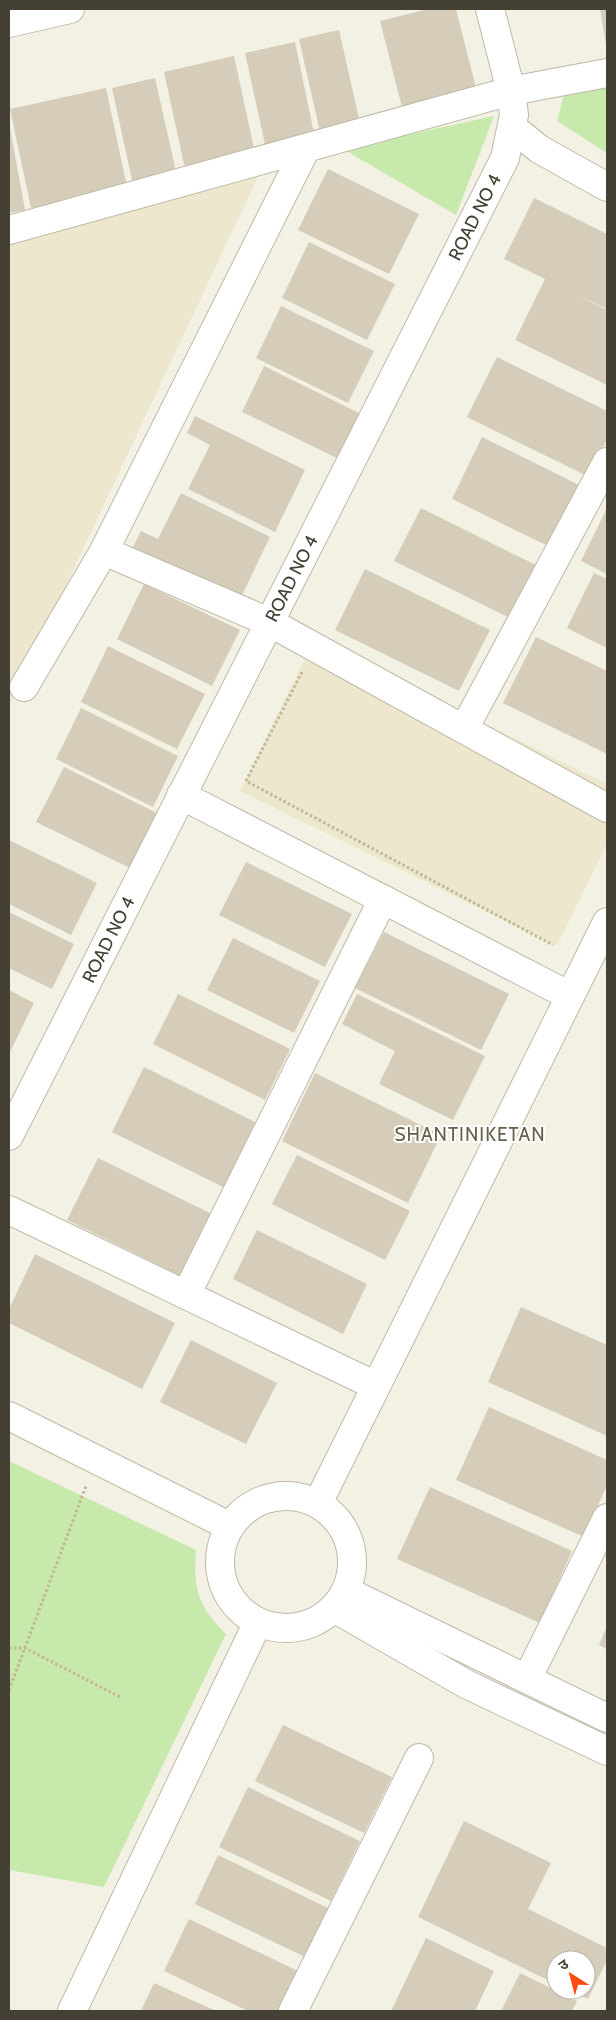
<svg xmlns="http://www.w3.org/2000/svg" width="616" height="2020" viewBox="0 0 616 2020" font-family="Cabin,'Noto Sans Devanagari',sans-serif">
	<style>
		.education { fill: #ede7cd }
		.green { fill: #c7e9ab }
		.building { fill: #d5cdb9 }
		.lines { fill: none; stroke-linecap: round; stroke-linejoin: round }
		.minor-casing { stroke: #bfb9a7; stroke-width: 30 }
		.path { stroke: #c1b697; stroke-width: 3; stroke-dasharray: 2.5 2.5; stroke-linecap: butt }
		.minor { stroke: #fff; stroke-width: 28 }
		.labels { text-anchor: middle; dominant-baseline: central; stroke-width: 4; stroke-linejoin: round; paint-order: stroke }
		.street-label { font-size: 18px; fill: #454034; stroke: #fff }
		.neighbourhood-label { font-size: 19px; letter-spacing: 1px; fill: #69604b; stroke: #fff }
	</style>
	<rect width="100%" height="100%" fill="#f3f0e4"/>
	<!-- education -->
	<path class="education" d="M262,168L9,707V229Z
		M314,640L607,784V844L557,946L240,791Z"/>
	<!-- green -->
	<path class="green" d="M607,85V153L557,121L565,91Z
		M494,116L456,215L343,149Z
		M9,1461L196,1550C193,1589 198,1606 226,1634L104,1887L9,1870Z"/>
	<!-- building -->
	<path class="building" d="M428,9H456L477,92L403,111L380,21Z
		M600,9H607V45H606Z
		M339,30L360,123L320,132L299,39Z
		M295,42L315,138L266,149L245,53Z
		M234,56L255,153L185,169L164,72Z
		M155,78L177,176L133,185L112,88Z
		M106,88L127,187L31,208L10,109Z
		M9,122L25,210L9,213Z
		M328,169L419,214L389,274L298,230Z
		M534,198L607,234V309L576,295L607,310V385L515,340L545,279L504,259Z
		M309,242L395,284L367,340L282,298Z
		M281,306L374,351L348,403L256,358Z
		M497,357L607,411V439L589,477L467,417Z
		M264,366L365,416L343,461L242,412Z
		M195,416L305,470L275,532L188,489L210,445L187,433Z
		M482,437L579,485L548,546L452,499Z
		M181,493L270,537L240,599L133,547L141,531L158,539Z
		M421,508L540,567L514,620L394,561Z
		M607,508V574L581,561Z
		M365,569L490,630L459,691L335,630Z
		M594,573L607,579V648L567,628Z
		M144,584L240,630L212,686L117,639Z
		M536,637L607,671V754L503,703Z
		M108,646L205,694L177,749L81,702Z
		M81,708L178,756L153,807L56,759Z
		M64,767L159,814L132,869L36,822Z
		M9,840L97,883L71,935L9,904Z
		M246,862L352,914L325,967L219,915Z
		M9,912L74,944L52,989L9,968Z
		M384,932L509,994L481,1050L355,988Z
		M233,938L320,981L294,1033L207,990Z
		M9,990L34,1003L9,1054Z
		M178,994L290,1049L265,1100L153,1044Z
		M357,994L485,1056L453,1120L379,1084L395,1051L342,1024Z
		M144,1067L261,1125L229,1190L112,1132Z
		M315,1073L441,1135L408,1203L282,1141Z
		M297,1155L410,1211L385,1260L272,1204Z
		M98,1158L214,1215L183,1277L67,1220Z
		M257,1230L367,1284L343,1334L233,1279Z
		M35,1254L175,1323L142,1389L9,1323V1309Z
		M521,1307L607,1345V1436L488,1382Z
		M191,1340L277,1383L246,1444L160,1402Z
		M489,1407L607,1460V1485L584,1537L456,1480Z
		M430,1487L572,1551L540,1623L397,1559Z
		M607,1626V1649L599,1645Z
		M283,1725L392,1777L364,1833L255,1781Z
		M248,1787L360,1841L331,1901L219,1847Z
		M464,1821L551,1863L528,1909L607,1948V1960L588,1999L569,1990H586V1960H556V1984L418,1917Z
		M218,1855L328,1908L305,1957L195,1904Z
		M189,1919L298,1971L279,2011H248L164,1971Z
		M426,1938L494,1971L475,2011H391Z
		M520,1973L577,2001L572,2011H501Z
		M154,1983L216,2011H141Z"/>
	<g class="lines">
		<defs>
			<g id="minor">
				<path d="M9,23L70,9"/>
				<path d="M512,127L539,149L607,187"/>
				<path d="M306,148L104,551L269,622L607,808"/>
				<path d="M9,230L511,91L607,73"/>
				<path d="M24,687L104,551"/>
				<path d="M464,729L607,462"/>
				<path d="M181,795L570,996"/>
				<path id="s1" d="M9,1136L505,158L514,115L511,91L490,9"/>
				<path d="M9,1210L376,1386"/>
				<path d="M186,1295L383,899"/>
				<path d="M9,1416L229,1526"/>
				<circle cx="286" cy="1562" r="66"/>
				<path d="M318,1503L607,922"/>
				<path d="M346,1591L607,1718"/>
				<path d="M334,1608L466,1684L607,1751"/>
				<path d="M527,1679L607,1518"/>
				<path d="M72,2011L258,1622"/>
				<path d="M293,2011L419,1758"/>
			</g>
		</defs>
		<!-- minor casing -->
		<use href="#minor" class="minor-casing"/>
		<!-- path -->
		<path class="path" d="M302,672L246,781L553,945
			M9,1648H25L120,1697
			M9,1690L86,1486"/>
		<!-- minor -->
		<use href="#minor" class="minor"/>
	</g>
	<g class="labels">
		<!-- street labels -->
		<g class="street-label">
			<text stroke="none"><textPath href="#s1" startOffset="1030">ROAD NO 4</textPath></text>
			<text stroke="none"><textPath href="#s1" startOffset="625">ROAD NO 4</textPath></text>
			<text stroke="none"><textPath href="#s1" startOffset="220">ROAD NO 4</textPath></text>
		</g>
		<!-- neighbourhood labels -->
		<g class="neighbourhood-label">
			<text x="470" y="1134">SHANTINIKETAN</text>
		</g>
	</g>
	<!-- border -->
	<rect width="616" height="2020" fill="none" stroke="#454034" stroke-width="20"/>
	<!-- north arrow -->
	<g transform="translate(571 1975) rotate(324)"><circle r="24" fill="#ffffff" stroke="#b5b3ae"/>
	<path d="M0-4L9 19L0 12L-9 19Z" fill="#ff4b0f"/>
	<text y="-8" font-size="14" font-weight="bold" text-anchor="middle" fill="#454034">उ</text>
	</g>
</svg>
